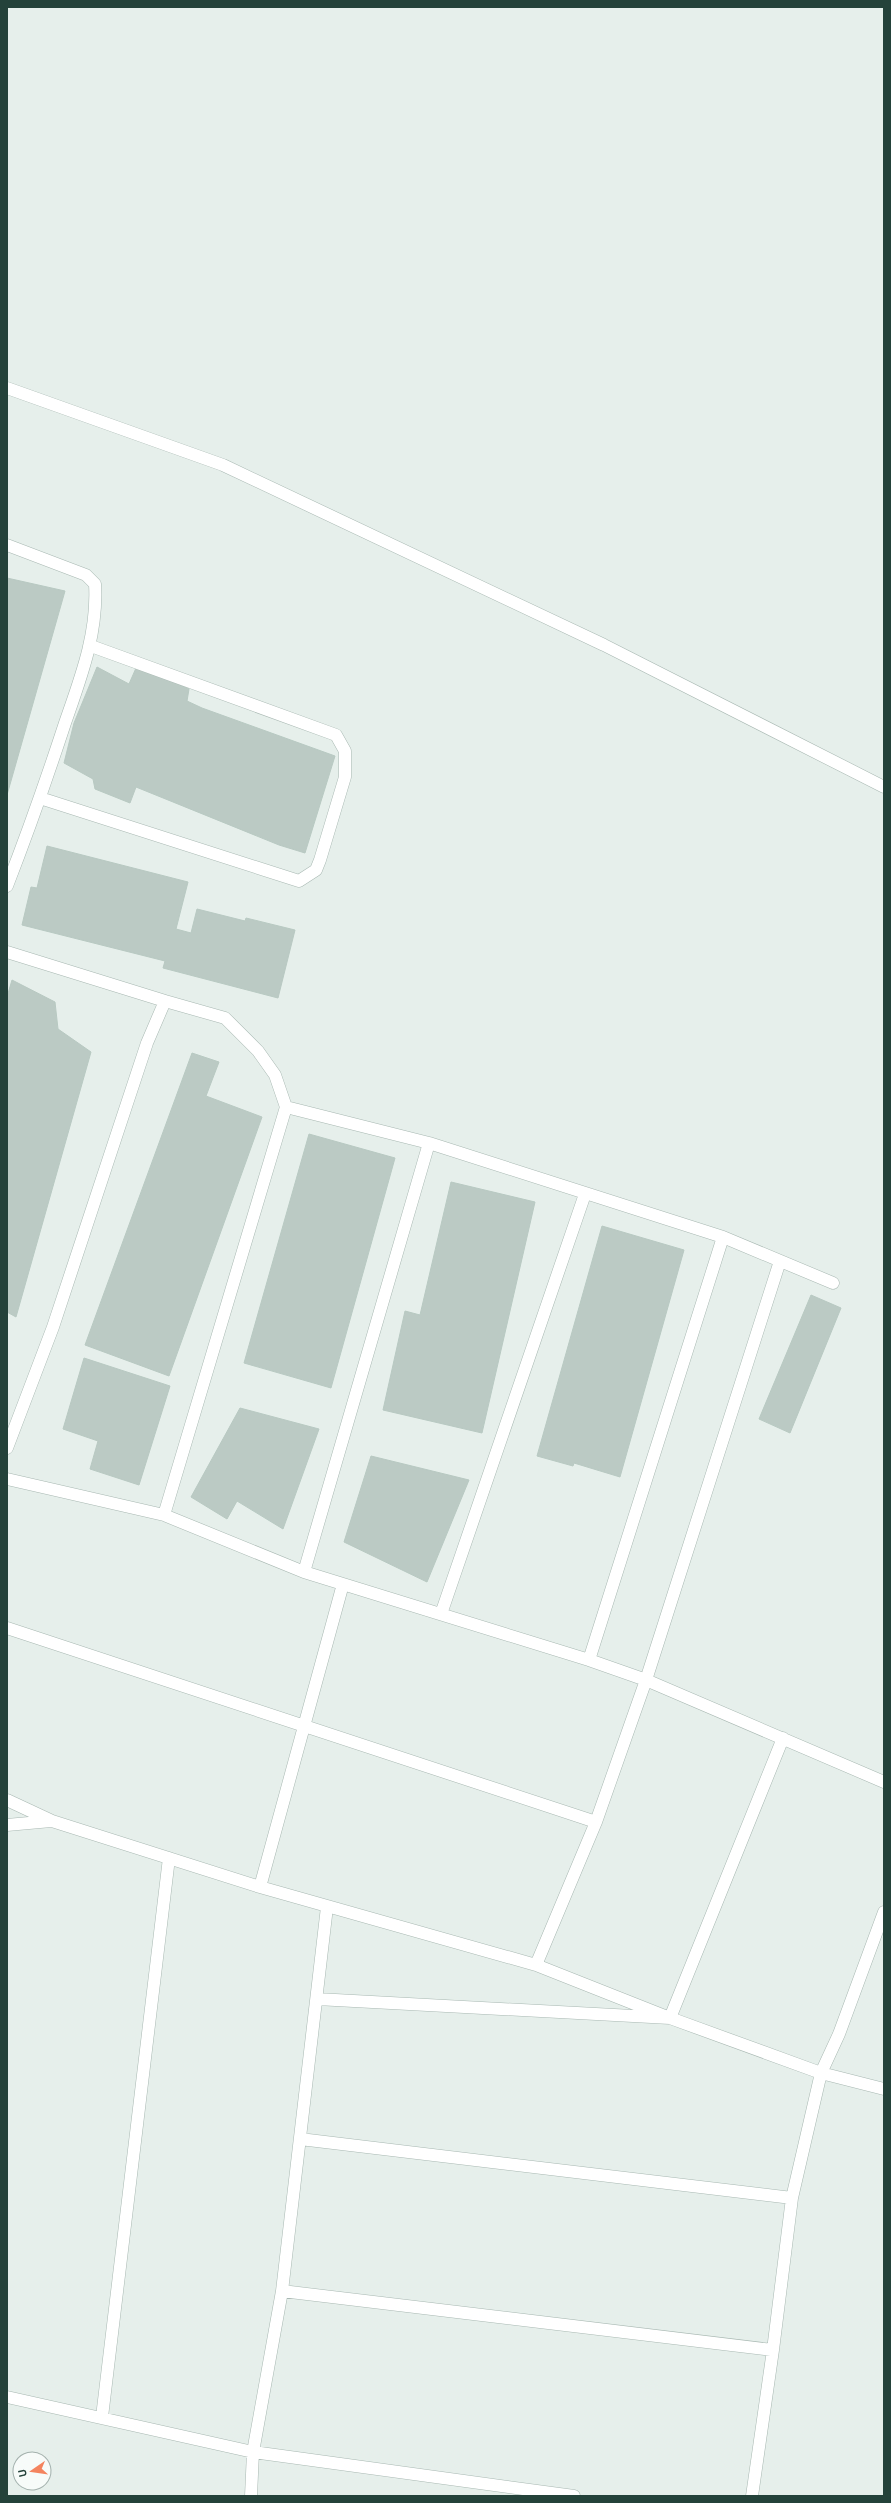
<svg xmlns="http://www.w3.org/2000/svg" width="891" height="2503" viewBox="0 0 891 2503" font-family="Ubuntu,sans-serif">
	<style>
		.building { fill: #bbcac4; stroke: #b8c9c2 }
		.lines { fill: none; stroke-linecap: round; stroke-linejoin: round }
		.minor-casing { stroke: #a8b8b2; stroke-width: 13 }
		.minor { stroke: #fff; stroke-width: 12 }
	</style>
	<rect width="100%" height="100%" fill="#e6efeb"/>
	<!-- building -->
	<path class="building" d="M7,578L65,591L7,795Z
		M97,667L129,684L136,668L179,684L189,689L187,701L202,708L335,756L305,853L279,845L136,787L130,803L95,789L93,779L64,763L74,723Z
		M47,846L188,882L176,929L191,933L197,909L245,921L246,918L295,930L278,998L163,968L165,961L22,925L31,887L37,888Z
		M12,980L55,1002L58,1029L91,1052L16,1317L7,1312V997Z
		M192,1053L219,1062L206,1096L262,1117L169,1376L85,1345Z
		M309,1134L395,1158L331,1388L244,1363Z
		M451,1182L535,1202L482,1433L383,1410L405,1311L420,1315Z
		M602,1226L684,1250L620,1477L574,1463L573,1466L537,1456Z
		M811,1295L841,1308L790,1433L759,1419Z
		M84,1358L170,1386L139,1485L90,1469L98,1441L63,1429Z
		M240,1408L319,1429L283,1529L237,1501L227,1519L191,1497Z
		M371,1456L469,1480L427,1582L344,1542Z"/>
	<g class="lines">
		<defs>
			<path id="minor" d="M7,388L223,465L604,645L884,787
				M7,545L86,575L95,584C98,633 81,677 65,723C47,778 28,832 7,886
				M40,798L299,881L316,870L320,860L345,777V751L336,735L91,646
				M7,952L165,1001L147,1043L53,1327L7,1448
				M286,1107L429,1143L723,1237L833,1283
				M780,1261L646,1680L884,1782
				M7,1479L164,1515L304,1572L589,1660L646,1680L596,1822L536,1965L260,1887L52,1821L7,1800
				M164,1515L286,1107L275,1075L258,1051L225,1018L165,1001
				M304,1572L429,1143
				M441,1614L585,1194
				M7,1628L596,1822
				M589,1660L723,1237
				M7,1825L51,1821
				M260,1887L343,1584
				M536,1965L670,2018L821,2073L839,2034L884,1912
				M317,1999L670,2018L783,1738
				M300,2139L792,2198
				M282,2291L773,2350
				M7,2397L253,2452L574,2496
				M102,2417L169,1858
				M251,2496L253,2452L282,2291L327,1907
				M752,2496L773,2350L792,2198L821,2073L884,2089"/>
		</defs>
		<!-- minor casing -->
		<use href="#minor" class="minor-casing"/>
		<!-- minor -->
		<use href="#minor" class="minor"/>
	</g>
	<!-- border -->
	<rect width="891" height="2503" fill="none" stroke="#24423a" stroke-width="16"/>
	<!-- north arrow -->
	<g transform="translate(32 2471) rotate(257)"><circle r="19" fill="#f7fbf9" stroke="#a3b1ad"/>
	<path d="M0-3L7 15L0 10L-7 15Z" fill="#f4845f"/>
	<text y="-6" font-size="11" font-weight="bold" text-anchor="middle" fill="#24423a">U</text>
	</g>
</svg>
